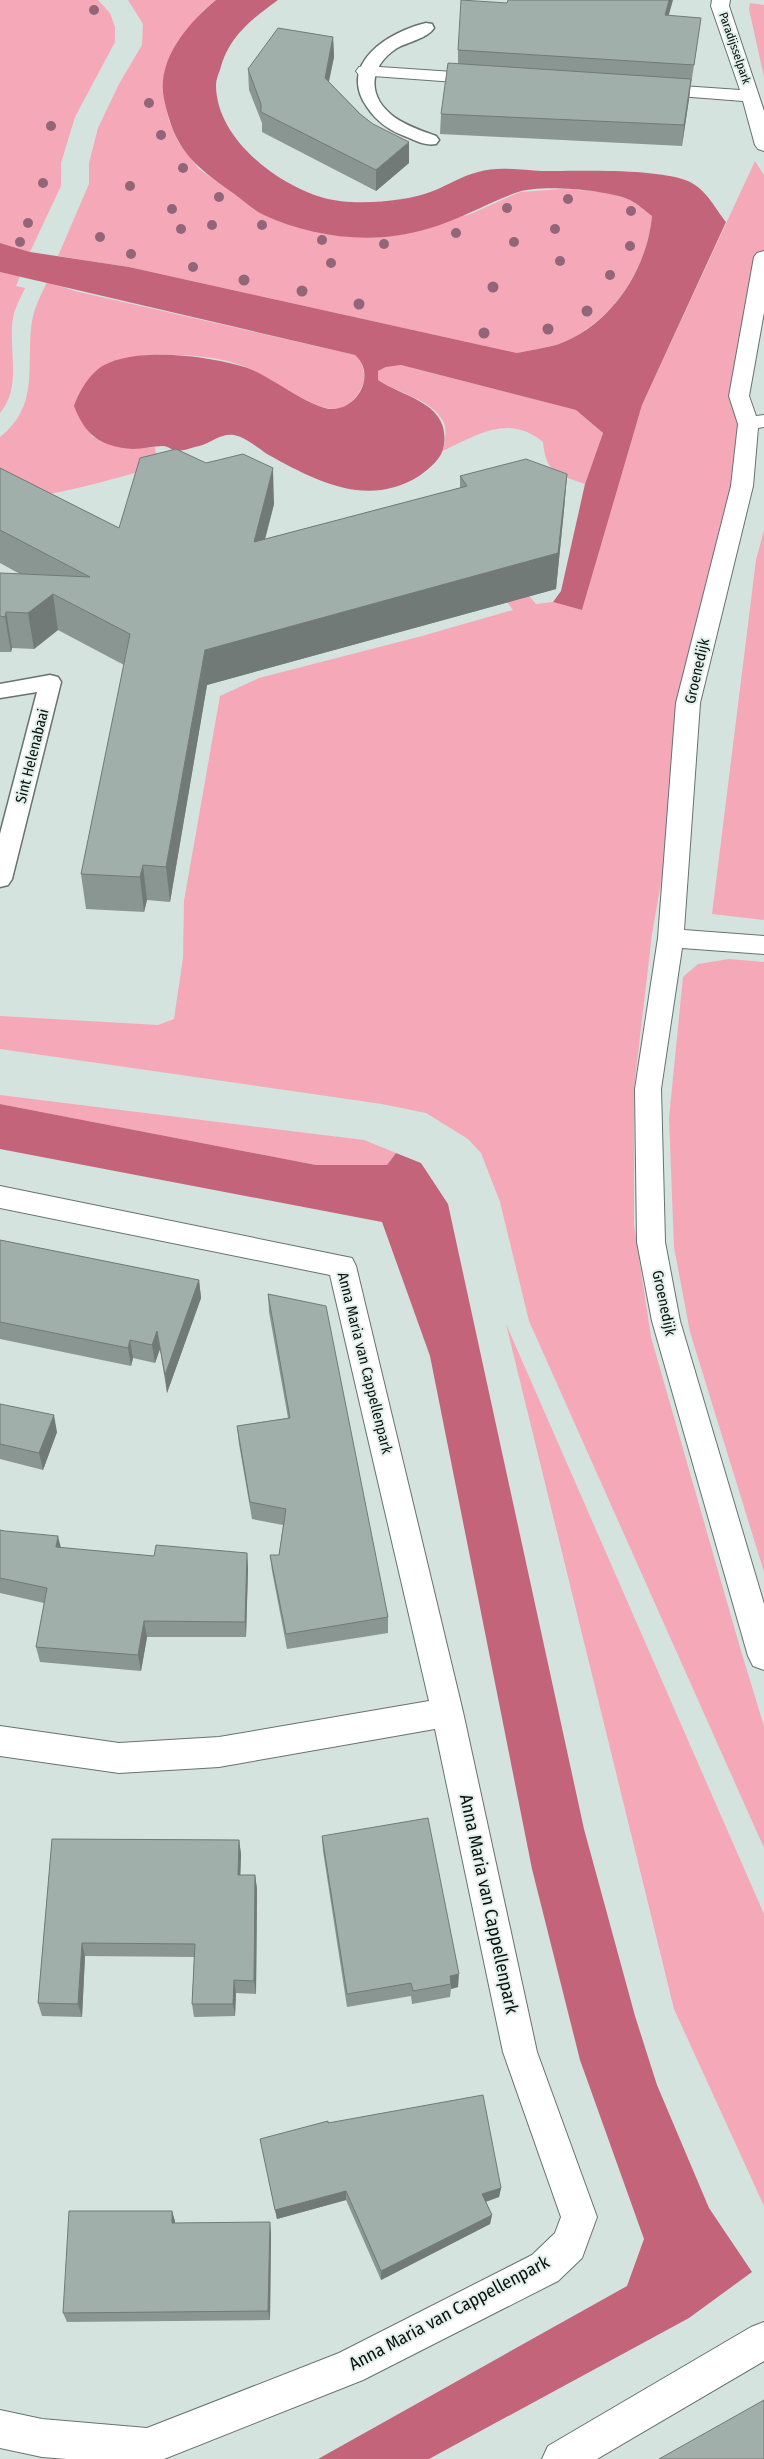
<svg xmlns="http://www.w3.org/2000/svg" width="764" height="2459" viewBox="0 0 764 2459" font-family="'Fira Sans Condensed',sans-serif">
	<style>
		.green { fill: #f5a8b7 }
		.water { fill: #c4647b }
		.lines { fill: none; stroke-linecap: round; stroke-linejoin: round }
		.service-casing { stroke: #66736e; stroke-width: 3 }
		.minor-casing { stroke: #66736e; stroke-width: 2 }
		.service { fill: #fff; fill-rule: evenodd }
		.minor { fill: #fff; fill-rule: evenodd }
		.tree { fill: #926678 }
		.wall { fill: #8a9692 }
		.shaded-wall { fill: #717a77 }
		.building { fill: #a1afaa; stroke: #717a77 }
		.labels { text-anchor: middle; dominant-baseline: central; stroke-width: 4; stroke-linejoin: round; paint-order: stroke }
		.far-street-label { font-size: 12px; fill: #0b100e; stroke: #e2f0eb }
		.street-label { font-size: 15px; fill: #0b100e; stroke: #e2f0eb }
		.near-street-label { font-size: 18px; fill: #0b100e; stroke: #e2f0eb }
	</style>
	<rect width="100%" height="100%" fill="#d4e3de"/>
	<!-- green -->
	<path class="green" d="M0,0H98L110,13L115,27V42L75,117L61,163V186L30,252L0,243Z
		M128,0H216L204,10L176,44L165,69L163,93L169,121L179,143L199,169L263,214L324,234L468,215L520,192L562,189L606,192L631,200L652,216C647,270 611,324 559,344C546,348 530,350 517,353L129,267L58,256L89,184V163L98,128L119,84L142,45L143,24Z
		M750,3L764,5V77L749,9Z
		M755,161L764,175V303L731,394L749,447L715,577L652,934L634,1088V1225L651,1337L741,1651L764,1726V1848L529,1321L500,1202L481,1153L468,1139L426,1113L382,1104L0,1049V1016L158,1025L174,1019L183,958L184,901L220,696L259,678L422,636L513,610L492,582L513,577L536,604L553,602L582,610L642,405Z
		M0,272L20,276L16,286L25,288C21,296 17,305 14,313C6,345 24,385 0,413Z
		M47,282L75,291L355,355L361,360L365,378C361,392 352,408 335,409C315,410 272,379 252,370C223,356 186,354 154,355L91,436C114,445 131,449 155,447L158,467C124,475 29,506 0,495V437C38,407 27,371 31,329C32,312 40,297 47,282Z
		M401,365L576,410L603,433L585,484C558,474 546,474 543,442C509,414 478,434 443,451C445,443 447,431 444,423C433,399 397,393 378,380V371L386,367Z
		M764,530V920L712,914L756,560Z
		M729,959L764,962V1572L690,1332L674,1247L669,1118L683,977L698,964Z
		M0,1095L364,1140L396,1153L387,1165H316L0,1104Z
		M506,1324L764,1914V2206L674,2009Z"/>
	<!-- water -->
	<path class="water" d="M216,0H278C252,19 228,37 220,70C218,75 216,80 216,85C216,138 277,185 324,198C352,206 406,202 433,191C448,185 462,176 478,172C497,166 522,170 542,171C579,171 656,168 688,181C707,190 714,207 726,222L642,405L582,610L553,602L561,591L585,484L603,433L576,410L401,365L386,367L378,371V380C405,398 450,403 444,445C442,459 430,468 419,476C367,509 314,480 267,454C258,448 245,437 234,435C220,433 212,443 199,446C193,447 184,451 177,451C173,451 168,446 163,446C153,446 143,449 133,449C101,447 85,435 74,406C78,394 86,380 96,371C125,344 215,356 250,369C272,377 314,411 335,409C361,406 375,372 355,355L0,272V243L30,252L129,267L517,353C530,350 546,348 559,344C611,325 647,270 652,216C645,211 638,204 630,200C608,190 542,184 518,192C487,203 459,220 427,229C374,245 314,238 264,215C253,210 243,200 233,193C192,164 175,150 164,99C156,60 188,23 216,0Z
		M0,1104L316,1165H387L396,1153L421,1163L448,1204L584,1829L635,2016L657,2085L709,2208L752,2272L689,2318L429,2459H318L627,2286L644,2239L580,2060L532,1869L430,1356L382,1222L0,1149Z"/>
	<g class="lines">
		<defs>
			<path id="service" d="M426,23L432,24L434,28C428,38 408,42 397,48C369,66 366,96 394,117C407,126 422,131 436,136L439,140L436,144C426,146 416,141 407,137C390,131 377,122 367,107C337,64 388,32 426,23Z
				M50,675L58,677L61,682L12,879L8,885L0,887V834L37,692L0,698V684Z"/>
			<path id="minor" d="M712,0H730L729,6L764,111V151L758,149L755,145L743,101L653,94L647,93L644,89L647,85L653,84L740,90L711,6Z
				M365,66L483,74L489,75L492,79L489,83L483,84L359,75L356,71L359,67Z
				M764,251V312L749,396L756,416L764,415V427L758,428L753,486L700,703L684,930L764,936V954L682,948L661,1089L665,1242L680,1321L764,1604V1670L753,1666L748,1656L652,1321L637,1242L635,1089L658,938L676,703L731,486L738,424L729,396L754,257L757,253Z
				M0,1186L352,1258L356,1266L463,1712L537,2052L597,2217L582,2258L558,2281L363,2380L164,2459H67L42,2457L0,2448V2410L42,2419L147,2428L339,2353L532,2255L555,2233L561,2217L503,2052L435,1729L219,1767L119,1773L0,1756V1726L119,1743L219,1737L429,1701L330,1275L0,1208Z
				M764,2322V2361L597,2459H542L548,2446L751,2327Z"/>
		</defs>
		<!-- service casing -->
		<use href="#service" class="service-casing"/>
		<!-- minor casing -->
		<use href="#minor" class="minor-casing"/>
		<!-- service -->
		<use href="#service" class="service"/>
		<!-- minor -->
		<use href="#minor" class="minor"/>
	</g>
	<!-- trees -->
	<g class="tree">
		<circle cx="94" cy="10" r="5"/>
		<circle cx="149" cy="103" r="5"/>
		<circle cx="51" cy="126" r="5"/>
		<circle cx="161" cy="135" r="5"/>
		<circle cx="183" cy="168" r="5"/>
		<circle cx="43" cy="183" r="5"/>
		<circle cx="130" cy="186" r="5"/>
		<circle cx="219" cy="197" r="5"/>
		<circle cx="568" cy="199" r="5"/>
		<circle cx="507" cy="208" r="5"/>
		<circle cx="172" cy="209" r="5"/>
		<circle cx="631" cy="211" r="5"/>
		<circle cx="28" cy="223" r="5"/>
		<circle cx="212" cy="225" r="5"/>
		<circle cx="262" cy="225" r="5"/>
		<circle cx="181" cy="229" r="5"/>
		<circle cx="555" cy="229" r="5"/>
		<circle cx="456" cy="233" r="5"/>
		<circle cx="100" cy="237" r="5"/>
		<circle cx="322" cy="240" r="5"/>
		<circle cx="20" cy="242" r="5"/>
		<circle cx="514" cy="242" r="5"/>
		<circle cx="384" cy="244" r="5"/>
		<circle cx="630" cy="246" r="5"/>
		<circle cx="131" cy="254" r="5"/>
		<circle cx="560" cy="261" r="5"/>
		<circle cx="331" cy="263" r="5"/>
		<circle cx="193" cy="267" r="5"/>
		<circle cx="610" cy="275" r="5"/>
		<circle cx="244" cy="280" r="5.5"/>
		<circle cx="493" cy="287" r="5.5"/>
		<circle cx="302" cy="291" r="5.5"/>
		<circle cx="359" cy="304" r="5.5"/>
		<circle cx="587" cy="311" r="5.5"/>
		<circle cx="548" cy="329" r="5.5"/>
		<circle cx="484" cy="333" r="5.5"/>
	</g>
	<!-- wall -->
	<path class="wall" d="M669,16L698,38L691,85L682,146L440,134L441,114L458,64V50Z
		M333,37L334,57L329,82L409,163L376,191L262,132V123L249,90L248,69Z
		M0,468L119,528L274,504L265,539L460,488V476L567,474L564,510L556,589L207,685L170,902L147,900L144,912L86,909L81,874L124,665L58,630L34,649L12,648L11,652H0V573L20,574L0,563Z
		M0,1240L199,1280L201,1298L167,1393L160,1349L155,1363L133,1358L131,1366L0,1339Z
		M268,1294L388,1617V1633L287,1649L272,1571L270,1555H279L283,1525L252,1519L239,1444L237,1426L288,1418L269,1312Z
		M0,1404L57,1432L43,1470L0,1459Z
		M0,1530L61,1548L154,1556L247,1553L248,1569L246,1637H147L141,1671L40,1662L36,1647L44,1603L0,1593Z
		M322,1836L458,1987L451,1989L450,1997L412,2004L411,1996L347,2007L323,1851Z
		M52,1839L239,1840L241,1854L240,1875H255L257,1889L256,1994L236,1993L235,2016L194,2017L192,2004L194,1957L85,1956L82,2017L42,2016L38,2003Z
		M328,2123L501,2188L499,2197L486,2202L492,2215L490,2224L381,2280L346,2200L277,2219L260,2139Z
		M172,2211L175,2223L271,2232L270,2320L67,2322L63,2313Z"/>
	<!-- shaded-wall -->
	<path class="shaded-wall" d="M669,0H673L663,36L665,15Z
		M333,37L334,57L325,98V78Z
		M691,79L689,99L682,146L684,125Z
		M409,142V163L376,191V170Z
		M273,468L274,504L255,578L254,542Z
		M567,474L564,510L556,589L207,685L170,902L166,867L205,650Z
		M53,594L58,630L34,649L28,613Z
		M6,612L12,648L11,652L5,617Z
		M143,865L147,900L144,912L140,877Z
		M199,1280L201,1298L167,1393L165,1375Z
		M157,1331L160,1349L155,1363L152,1345Z
		M130,1340L133,1358L131,1366L128,1348Z
		M54,1415L57,1432L43,1470L39,1453Z
		M58,1536L62,1552L56,1547Z
		M247,1553L248,1569L246,1637L245,1622Z
		M144,1621L147,1637L141,1671L138,1655Z
		M239,1840L241,1854L240,1888L238,1875Z
		M255,1875L257,1889L256,1994L254,1981Z
		M82,1943L85,1956L82,2017L78,2004Z
		M459,1974L458,1987L451,1989V1984L450,1976Z
		M234,1980L236,1993L235,2016L233,2004Z
		M501,2188L499,2197L481,2203L482,2194Z
		M346,2191V2200L277,2219L275,2210Z
		M172,2211L175,2221V2234L172,2223Z
		M492,2215L490,2224L381,2280V2271Z
		M270,2222L271,2232L270,2320L268,2311Z"/>
	<!-- building -->
	<path class="building" d="M461,0L507,3L508,0H669L665,15L701,18L694,65L458,50Z
		M278,28L333,37L325,78L360,114L373,124L409,142L376,170L261,112V104L248,69Z
		M448,63L691,79L684,125L441,114Z
		M176,449L206,463L243,454L273,468L254,542L467,486L460,476L526,459L567,474L558,553L205,650L166,867L143,865L140,877L81,874L130,634L53,594L28,613L6,612L5,617L0,616V573L90,577L0,530V468L119,528L140,458Z
		M0,1240L199,1280L165,1375L157,1331L152,1345L130,1340L128,1348L0,1322Z
		M268,1294L326,1306L388,1617L286,1634L270,1555H279L286,1509L250,1502L237,1426L290,1418Z
		M0,1404L54,1415L39,1453L0,1444Z
		M0,1530L5,1531L58,1536L56,1547L154,1556L156,1545L247,1553L245,1622L144,1621L138,1655L36,1647L47,1588L0,1578Z
		M428,1818L459,1974L450,1976L451,1984L413,1991L411,1983L347,1994L322,1836Z
		M52,1839L239,1840L238,1875H255L254,1981L234,1980L233,2004H192L195,1944L82,1943L78,2004L38,2003Z
		M483,2095L501,2188L482,2194L492,2215L381,2271L346,2191L275,2210L260,2139L328,2121V2123Z
		M69,2211H172V2223L270,2222L268,2311L63,2313Z
		M764,2400V2459H659Z"/>
	<g class="labels">
		<!-- far-street labels -->
		<g class="far-street-label">
			<text transform="translate(735 48) rotate(71)">Paradijsselpark</text>
		</g>
		<!-- street labels -->
		<g class="street-label">
			<text transform="translate(697 671) rotate(-77)">Groenedijk</text>
			<text transform="translate(32 756) rotate(-76)">Sint Helenabaai</text>
			<text transform="translate(664 1303) rotate(78)">Groenedijk</text>
			<text transform="translate(365 1363) rotate(76)">Anna Maria van Cappellenpark</text>
		</g>
		<!-- near-street labels -->
		<g class="near-street-label">
			<text transform="translate(489 1904) rotate(78)">Anna Maria van Cappellenpark</text>
			<text transform="translate(449 2313) rotate(-28)">Anna Maria van Cappellenpark</text>
		</g>
	</g>
</svg>
